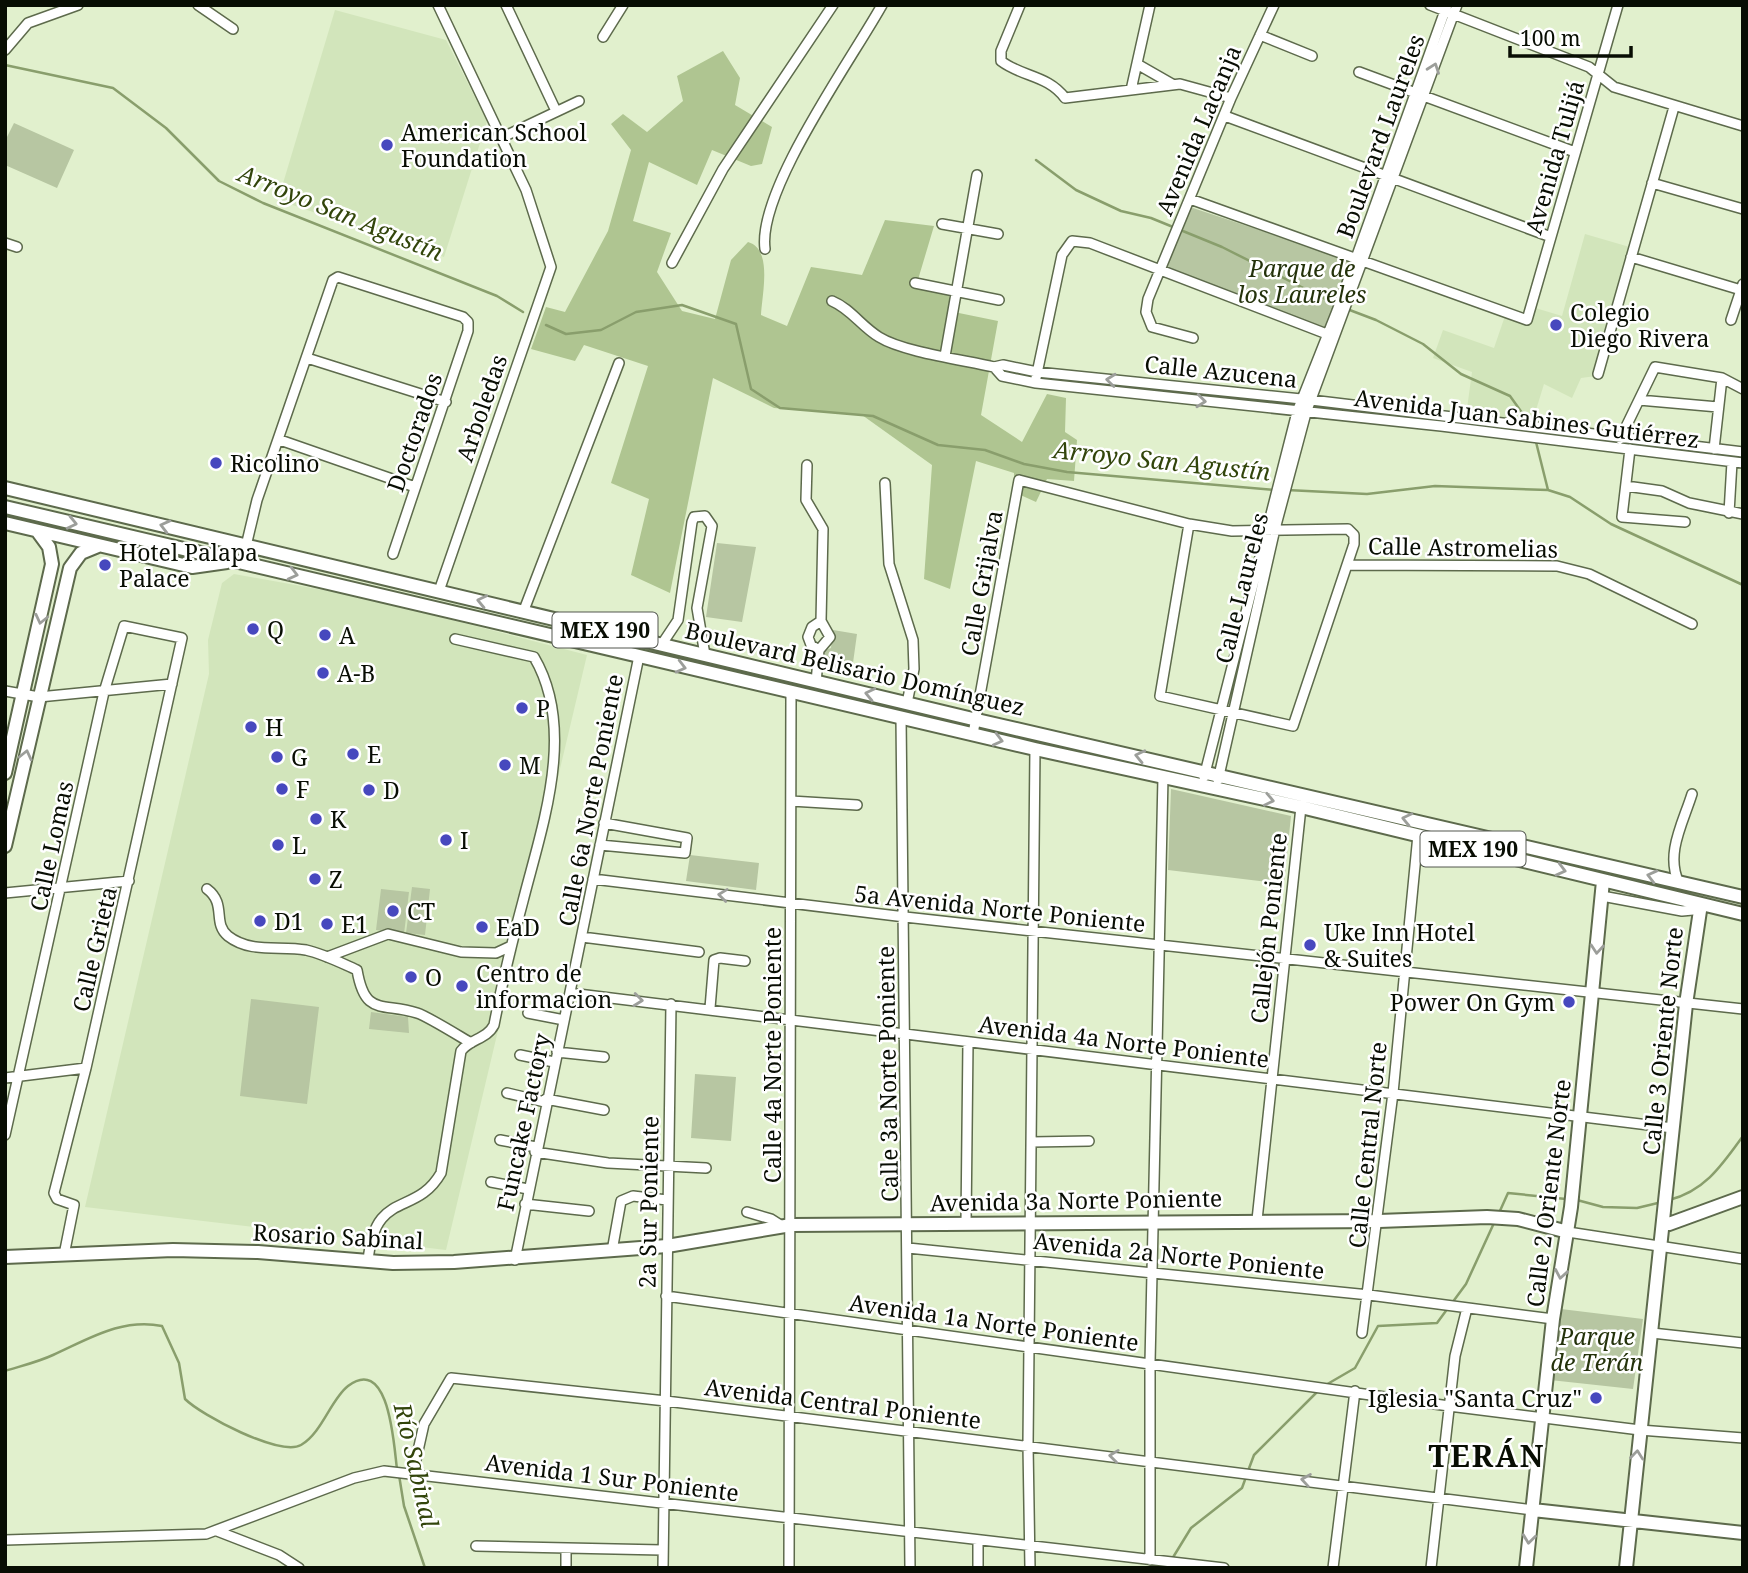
<svg xmlns="http://www.w3.org/2000/svg" width="1748" height="1573" viewBox="0 0 1748 1573" font-family="'Noto Serif',serif">
	<style>
		.built { fill: #d2e5bb }
		.green { fill: #b7c6a2 }
		.forest { fill: #afc591 }
		.lines { fill: none; stroke-linecap: round; stroke-linejoin: round }
		.stream { stroke: #899e6c; stroke-width: 2.5 }
		.minor-casing { stroke: #5d6a4c; stroke-width: 12 }
		.major-casing { stroke: #5d6a4c; stroke-width: 16 }
		.minor { stroke: #fff; stroke-width: 9 }
		.major { stroke: #fff; stroke-width: 12 }
		.oneway { stroke: #9c9e9a }
		.poi-dot { fill: #4748be; stroke: #fff; stroke-width: 2.5 }
		.labels { text-anchor: middle; dominant-baseline: central; stroke-width: 5; stroke-linejoin: round; paint-order: stroke }
		.shield { fill: #fff; stroke: #52564f; stroke-width: 2 }
		.shield-label { font-size: 21px; font-weight: bold; fill: #080d03 }
		.street-label { font-size: 23px; fill: #080d03; stroke: #fff }
		.poi-label { font-size: 23px; fill: #080d03; stroke: #fff; text-anchor: start }
		.park-label { font-size: 23px; font-style: italic; fill: #24320b; stroke: #fff }
		.water-label { font-size: 24px; font-style: italic; fill: #32450b; stroke: #fff }
		.district-label { font-size: 30px; font-weight: bold; letter-spacing: 2px; fill: #080d03; stroke: #fff }
	</style>
	<rect width="100%" height="100%" fill="#e1f0cd"/>
	<!-- built -->
	<path class="built" d="M335,10L446,40L487,121L444,257L278,200Z
		M1585,234L1633,248L1596,376L1581,378L1572,398L1544,384L1532,423L1466,416L1472,372L1433,358L1443,330L1494,348L1506,313L1527,320L1532,307L1562,316Z
		M234,574L367,598L587,655L446,1250L85,1207L209,674L208,640L222,583Z"/>
	<!-- green -->
	<path class="green" d="M14,123L74,150L57,188L5,165V141Z
		M1190,207L1353,261L1327,329L1166,267Z
		M717,543L756,547L742,622L706,617Z
		M833,630L857,634L852,670L823,666V651L831,648Z
		M1171,789L1291,816L1284,884L1168,870Z
		M690,855L759,863L756,890L686,881Z
		M412,887L430,889L425,935L406,933Z
		M381,889L409,892L404,934L376,930Z
		M251,999L319,1007L307,1104L240,1096Z
		M371,1012L408,1017L409,1033L369,1029Z
		M695,1074L736,1077L731,1141L691,1138Z
		M1561,1309L1643,1319L1633,1389L1550,1380Z"/>
	<!-- forest -->
	<path class="forest" d="M723,51L740,78L735,105L772,127L762,164L751,166L712,150L697,185L649,162L633,221L671,233L657,272L682,311L715,319L731,260L748,242C773,249 762,294 761,315L787,326L811,267L862,275L885,220L934,226L917,283L948,293L954,312L998,321L981,415L1022,442L1047,394L1066,398L1065,432L1077,440L1074,481L1047,479L1036,502L1014,492V473L976,461L950,589L924,579L932,465L862,415L774,408L713,378L670,593L631,575L649,499L611,483L648,366L584,345L575,361L531,349L546,307L565,312L608,231L631,150L611,124L623,114L647,132L683,101L677,76Z"/>
	<g class="lines">
		<!-- stream -->
		<path class="stream" d="M5,65L113,88L166,128L219,181L263,203L497,296L523,312
			M1036,160L1076,190L1121,211L1151,218L1222,247L1337,305
			M1347,309L1376,320L1423,344L1461,374L1510,396L1530,424
			M546,325L566,334L601,330L636,312L682,305L736,324L751,389L780,408L873,416L938,445L985,450L1024,464L1067,472L1274,490
			M1533,430L1548,490
			M1287,490L1367,494L1435,486L1548,490L1570,497L1611,524L1743,585
			M1577,1200L1603,1207L1637,1208L1662,1202
			M1669,1200C1705,1191 1722,1165 1743,1136
			M1499,1213L1508,1193L1566,1199
			M1452,1303L1466,1284L1494,1223
			M5,1371C21,1366 38,1362 53,1355C89,1339 121,1318 162,1326L179,1363L185,1399C201,1415 280,1457 301,1445C322,1433 331,1399 348,1386C390,1354 394,1448 397,1469
			M1324,1386L1355,1368L1378,1326L1437,1323L1448,1308
			M1248,1471L1254,1455L1319,1390
			M399,1475L404,1506L425,1568
			M1172,1559L1191,1528L1242,1488L1246,1477"/>
		<defs>
			<path id="minor" d="M198,5L233,29
				M438,5L526,190L551,267L439,591
				M506,5L556,111
				M1020,5L1001,51V61C1022,77 1048,75 1065,98L1180,84L1231,98
				M1430,5L1589,67L1614,87L1743,126
				M1260,35L1312,56
				M603,37L623,5
				M5,50L28,23L78,5
				M1137,64L1172,84
				M1359,72L1575,152
				M1131,90L1150,5
				M1225,116L1551,237
				M503,137L579,101
				M1652,183L1743,209
				M1190,199L1527,320L1618,5
				M942,224L998,234
				M5,243L17,247
				M765,249C757,191 852,59 882,5
				M1631,257L1741,290
				M672,263L723,169L833,5
				M915,283L999,300
				M832,301C851,309 861,326 879,337C903,352 964,360 994,367L1003,365L1037,372L1311,400L1743,452
				M1731,320L1743,284
				M1193,338L1152,327L1146,312L1148,299L1231,98L1274,5
				M945,356L977,175
				M307,358L446,402
				M994,367L1002,376L1036,383L1441,426L1743,463
				M1598,374L1674,107
				M1036,378L1062,255L1072,241L1090,243L1332,336
				M1639,400L1718,407
				M1620,439L1655,367L1722,378L1743,389
				M280,440L415,487
				M1630,449L1622,517L1685,522
				M1714,449L1722,378
				M807,465L806,500L823,529L821,621L830,637L819,650L816,682
				M885,483L889,564L913,640L914,669L907,703
				M1626,486L1662,491L1689,503L1743,514
				M1729,513L1732,462
				M246,546L257,500L333,280L338,277L463,317L468,322V331L393,554
				M1347,565L1557,566L1589,574L1692,624
				M524,610L619,363
				M662,644L678,620L692,522L694,517L705,516L712,526L697,608L705,655
				M819,650L811,645L808,637L812,627L821,621
				M5,691L39,697L172,684
				M901,717L910,1568
				M973,734L1019,480L1189,524L1232,531L1348,529L1354,535V544L1293,726L1160,696L1189,524
				M1204,777L1297,412L1337,311L1447,5
				M1218,780L1275,529L1306,413L1457,5
				M791,801L857,805
				M600,845L685,853L687,838L604,823
				M593,879L905,917L1743,1009
				M1679,883C1665,854 1683,823 1692,794
				M207,889C227,904 212,923 228,936C251,954 280,945 306,950C324,954 341,963 357,970C365,1017 382,1002 417,1013C427,1016 459,1036 471,1043
				M5,893L129,881
				M1602,896L1682,911L1693,910L1701,904
				M582,937L699,952
				M327,957L388,934L461,952L496,953L511,946
				M570,993L1673,1128
				M710,1008L714,960L720,958L745,961
				M528,1013L564,1020
				M557,1052L604,1057
				M520,1055L554,1062
				M5,1078L86,1068
				M507,1093L545,1102
				M546,1099L604,1110
				M5,1135L104,692L124,626L182,638L86,1068L54,1193L57,1199L74,1205L64,1255
				M500,1140L536,1147
				M1032,1142L1089,1141
				M535,1152L608,1163L706,1168
				M491,1182L528,1189
				M525,1204L589,1211
				M747,1212L771,1219L782,1226
				M1257,1220L1301,807
				M966,1223L968,1042
				M1568,1232L1743,1259
				M908,1248L1369,1295L1553,1319
				M612,1251L621,1201L633,1196L667,1200
				M515,1260L639,656
				M368,1261C375,1188 415,1218 441,1173L461,1051C470,1039 487,1039 494,1025C502,983 512,942 523,901C542,826 577,730 534,657L455,639
				M666,1296L1449,1406L1640,1430L1743,1438
				M1362,1333L1393,1093L1418,835
				M1652,1333L1743,1343
				M413,1473L424,1424L451,1378L666,1401L1533,1510
				M217,1531L279,1555L299,1568
				M5,1540L206,1534L354,1478L384,1471L1224,1568
				M476,1546L662,1550
				M1150,1560V1363L1163,777
				M566,1568V1549
				M663,1568L671,1004
				M789,1568L791,692
				M978,1568V1540
				M1030,1568L1028,1445L1035,749
				M1333,1568L1355,1391
				M1431,1568L1455,1356L1467,1308"/>
			<path id="major" d="M5,488L977,720L1743,897
				M5,507L1035,749L1301,807L1743,914
				M5,523L192,567L227,562
				M5,773L52,564L49,547L38,532
				M5,846L70,568L81,553L98,546
				M1669,1224L1743,1197
				M5,1257L173,1250L258,1252L393,1263L454,1262L667,1246L791,1225L1379,1221L1487,1217L1518,1219L1568,1232
				M1533,1510L1743,1533
				M1526,1568L1553,1319L1571,1207L1603,881
				M1626,1568L1686,1004L1701,904"/>
		</defs>
		<!-- minor casing -->
		<use href="#minor" class="minor-casing"/>
		<!-- major casing -->
		<use href="#major" class="major-casing"/>
		<!-- minor -->
		<use href="#minor" class="minor"/>
		<!-- major -->
		<use href="#major" class="major"/>
	</g>
	<!-- one-way arrows -->
	<defs><path id="oneway-chevron" d="M-2-3.5L2.5 0L-2 3.5" fill="none" stroke-width="1.6" stroke-linecap="round" stroke-linejoin="round" transform="scale(1.75)"/></defs>
	<g class="oneway">
		<use href="#oneway-chevron" transform="translate(1434 68) rotate(-70)"/>
		<use href="#oneway-chevron" transform="translate(1111 380) rotate(-174)"/>
		<use href="#oneway-chevron" transform="translate(1201 401) rotate(6)"/>
		<use href="#oneway-chevron" transform="translate(72 523) rotate(13)"/>
		<use href="#oneway-chevron" transform="translate(165 526) rotate(-166)"/>
		<use href="#oneway-chevron" transform="translate(293 574) rotate(14)"/>
		<use href="#oneway-chevron" transform="translate(482 601) rotate(-167)"/>
		<use href="#oneway-chevron" transform="translate(41 619) rotate(103)"/>
		<use href="#oneway-chevron" transform="translate(681 667) rotate(14)"/>
		<use href="#oneway-chevron" transform="translate(870 694) rotate(-167)"/>
		<use href="#oneway-chevron" transform="translate(998 740) rotate(14)"/>
		<use href="#oneway-chevron" transform="translate(26 755) rotate(-77)"/>
		<use href="#oneway-chevron" transform="translate(1140 756) rotate(-167)"/>
		<use href="#oneway-chevron" transform="translate(1269 800) rotate(12)"/>
		<use href="#oneway-chevron" transform="translate(1407 819) rotate(-167)"/>
		<use href="#oneway-chevron" transform="translate(1561 870) rotate(14)"/>
		<use href="#oneway-chevron" transform="translate(1652 876) rotate(-166)"/>
		<use href="#oneway-chevron" transform="translate(723 895) rotate(-173)"/>
		<use href="#oneway-chevron" transform="translate(1597 949) rotate(95)"/>
		<use href="#oneway-chevron" transform="translate(638 1000) rotate(6)"/>
		<use href="#oneway-chevron" transform="translate(1561 1274) rotate(100)"/>
		<use href="#oneway-chevron" transform="translate(1637 1455) rotate(-84)"/>
		<use href="#oneway-chevron" transform="translate(1114 1456) rotate(-173)"/>
		<use href="#oneway-chevron" transform="translate(1306 1480) rotate(-171)"/>
		<use href="#oneway-chevron" transform="translate(1529 1539) rotate(97)"/>
	</g>
	<!-- markers -->
	<g class="poi-dot">
		<circle cx="387" cy="145" r="7"/>
		<circle cx="1556" cy="325" r="7"/>
		<circle cx="216" cy="463" r="7"/>
		<circle cx="105" cy="565" r="7"/>
		<circle cx="253" cy="629" r="7"/>
		<circle cx="325" cy="635" r="7"/>
		<circle cx="323" cy="673" r="7"/>
		<circle cx="522" cy="708" r="7"/>
		<circle cx="251" cy="727" r="7"/>
		<circle cx="353" cy="754" r="7"/>
		<circle cx="277" cy="757" r="7"/>
		<circle cx="505" cy="765" r="7"/>
		<circle cx="282" cy="789" r="7"/>
		<circle cx="369" cy="790" r="7"/>
		<circle cx="316" cy="819" r="7"/>
		<circle cx="446" cy="840" r="7"/>
		<circle cx="278" cy="845" r="7"/>
		<circle cx="315" cy="879" r="7"/>
		<circle cx="393" cy="911" r="7"/>
		<circle cx="260" cy="921" r="7"/>
		<circle cx="327" cy="924" r="7"/>
		<circle cx="482" cy="927" r="7"/>
		<circle cx="1310" cy="945" r="7"/>
		<circle cx="411" cy="977" r="7"/>
		<circle cx="462" cy="986" r="7"/>
		<circle cx="1569" cy="1002" r="7"/>
		<circle cx="1596" cy="1398" r="7"/>
	</g>
	<g class="labels">
		<!-- shield labels -->
		<g class="shield">
			<rect x="552.5" y="612.5" width="105" height="35" rx="5"/>
			<rect x="1420.5" y="831.5" width="105" height="35" rx="5"/>
		</g>
		<g class="shield-label">
			<text x="605" y="630">MEX 190</text>
			<text x="1473" y="849">MEX 190</text>
		</g>
		<!-- street labels -->
		<g class="street-label">
			<text transform="translate(1198 130) rotate(-67)">Avenida Lacanja</text>
			<text transform="translate(1380 136) rotate(-70)">Boulevard Laureles</text>
			<text transform="translate(1554 157) rotate(-74)">Avenida Tulijá</text>
			<text transform="translate(1221 371) rotate(6)">Calle Azucena</text>
			<text transform="translate(481 408) rotate(-71)">Arboledas</text>
			<text transform="translate(1527 418) rotate(7)">Avenida Juan Sabines Gutiérrez</text>
			<text transform="translate(414 432) rotate(-71)">Doctorados</text>
			<text transform="translate(1463 547) rotate(1)">Calle Astromelias</text>
			<text transform="translate(981 583) rotate(-80)">Calle Grijalva</text>
			<text transform="translate(1241 588) rotate(-76)">Calle Laureles</text>
			<text transform="translate(855 668) rotate(13)">Boulevard Belisario Domínguez</text>
			<text transform="translate(590 800) rotate(-79)">Calle 6a Norte Poniente</text>
			<text transform="translate(51 846) rotate(-78)">Calle Lomas</text>
			<text transform="translate(1000 908) rotate(6)">5a Avenida Norte Poniente</text>
			<text transform="translate(1268 928) rotate(-84)">Callejón Poniente</text>
			<text transform="translate(94 949) rotate(-77)">Calle Grieta</text>
			<text transform="translate(1124 1041) rotate(7)">Avenida 4a Norte Poniente</text>
			<text transform="translate(1662 1041) rotate(-84)">Calle 3 Oriente Norte</text>
			<text transform="translate(772 1055) rotate(-90)">Calle 4a Norte Poniente</text>
			<text transform="translate(887 1074) rotate(-91)">Calle 3a Norte Poniente</text>
			<text transform="translate(523 1122) rotate(-78)">Funcake Factory</text>
			<text transform="translate(1367 1145) rotate(-84)">Calle Central Norte</text>
			<text transform="translate(1548 1193) rotate(-83)">Calle 2 Oriente Norte</text>
			<text transform="translate(1076 1200) rotate(-1)">Avenida 3a Norte Poniente</text>
			<text transform="translate(648 1202) rotate(-89)">2a Sur Poniente</text>
			<text transform="translate(338 1236) rotate(3)">Rosario Sabinal</text>
			<text transform="translate(1179 1255) rotate(6)">Avenida 2a Norte Poniente</text>
			<text transform="translate(994 1322) rotate(8)">Avenida 1a Norte Poniente</text>
			<text transform="translate(843 1403) rotate(7)">Avenida Central Poniente</text>
			<text transform="translate(612 1477) rotate(7)">Avenida 1 Sur Poniente</text>
		</g>
		<!-- poi labels -->
		<g class="poi-label">
			<text x="401" y="132">American School<tspan x="401" dy="26">Foundation</tspan></text>
			<text x="1570" y="312">Colegio<tspan x="1570" dy="26">Diego Rivera</tspan></text>
			<text x="230" y="463">Ricolino</text>
			<text x="119" y="552">Hotel Palapa<tspan x="119" dy="26">Palace</tspan></text>
			<text x="267" y="629">Q</text>
			<text x="339" y="635">A</text>
			<text x="337" y="673">A-B</text>
			<text x="536" y="708">P</text>
			<text x="265" y="727">H</text>
			<text x="367" y="754">E</text>
			<text x="291" y="757">G</text>
			<text x="519" y="765">M</text>
			<text x="296" y="789">F</text>
			<text x="383" y="790">D</text>
			<text x="330" y="819">K</text>
			<text x="460" y="840">I</text>
			<text x="292" y="845">L</text>
			<text x="329" y="879">Z</text>
			<text x="407" y="911">CT</text>
			<text x="274" y="921">D1</text>
			<text x="341" y="924">E1</text>
			<text x="496" y="927">EaD</text>
			<text x="1324" y="932">Uke Inn Hotel<tspan x="1324" dy="26">&amp; Suites</tspan></text>
			<text x="476" y="973">Centro de<tspan x="476" dy="26">informacion</tspan></text>
			<text x="425" y="977">O</text>
			<text x="1555" y="1002" text-anchor="end">Power On Gym</text>
			<text x="1582" y="1398" text-anchor="end">Iglesia "Santa Cruz"</text>
		</g>
		<!-- park labels -->
		<g class="park-label">
			<text x="1302" y="268">Parque de<tspan x="1302" dy="26">los Laureles</tspan></text>
			<text x="1597" y="1336">Parque<tspan x="1597" dy="26">de Terán</tspan></text>
		</g>
		<!-- water labels -->
		<g class="water-label">
			<text transform="translate(341 212) rotate(22)">Arroyo San Agustín</text>
			<text transform="translate(1162 460) rotate(6)">Arroyo San Agustín</text>
			<text transform="translate(417 1465) rotate(77)">Río Sabinal</text>
		</g>
		<!-- district labels -->
		<g class="district-label">
			<text x="1487" y="1455">TERÁN</text>
		</g>
	</g>
	<!-- border -->
	<rect width="1748" height="1573" fill="none" stroke="#080d03" stroke-width="14"/>
	<!-- scale -->
	<path d="M1510 46v10h121v-10" fill="none" stroke="#080d03" stroke-width="3.5"/>
	<text x="1520" y="46" font-size="21" fill="#080d03" stroke="#ffffff" stroke-width="5" paint-order="stroke">100 m</text>
</svg>
